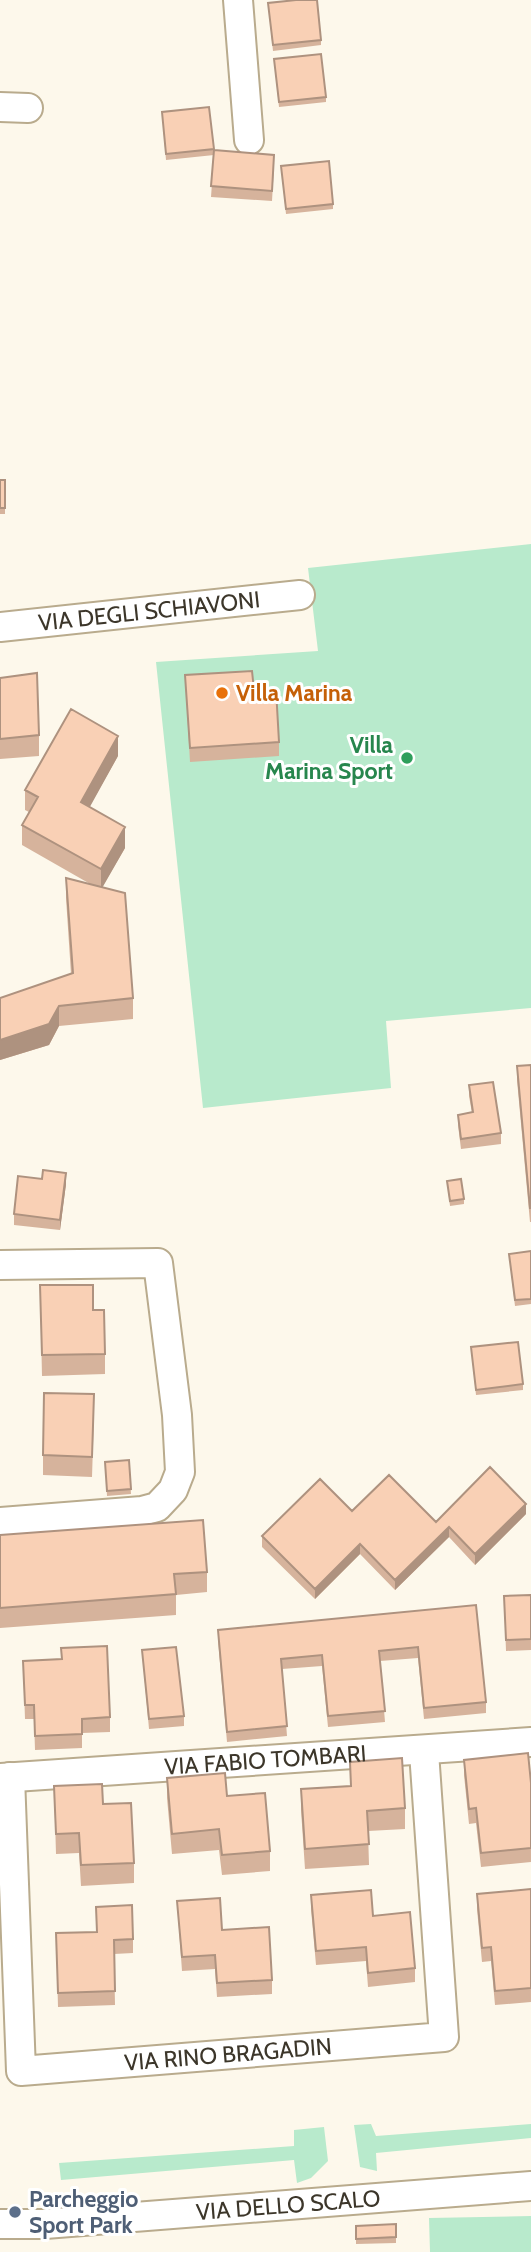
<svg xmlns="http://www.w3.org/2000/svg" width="531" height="2252" viewBox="0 0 531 2252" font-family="Cabin,sans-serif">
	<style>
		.green { fill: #b8eacc }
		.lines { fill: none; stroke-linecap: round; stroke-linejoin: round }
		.minor-casing { stroke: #b9ab8d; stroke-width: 32 }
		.minor { stroke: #fff; stroke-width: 28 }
		.wall { fill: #d6b39c }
		.shaded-wall { fill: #ae927f }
		.building { fill: #f9d0b5; stroke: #ae927f; stroke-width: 2 }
		.food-dot { fill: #e8710a; stroke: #fff; stroke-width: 2.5 }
		.leisure-dot { fill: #2e9e5b; stroke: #fff; stroke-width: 2.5 }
		.service-dot { fill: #5c6f8a; stroke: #fff; stroke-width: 2.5 }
		.labels { text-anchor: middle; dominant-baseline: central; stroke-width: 6; stroke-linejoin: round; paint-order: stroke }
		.street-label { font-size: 23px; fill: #3c362a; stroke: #fff }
		.food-label { font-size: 23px; font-weight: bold; fill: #c56008; stroke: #fff; text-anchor: start }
		.leisure-label { font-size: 23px; font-weight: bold; fill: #27864d; stroke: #fff; text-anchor: end }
		.service-label { font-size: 23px; font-weight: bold; fill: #4e5e75; stroke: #fff; text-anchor: start }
	</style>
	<rect width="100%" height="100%" fill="#fdf8eb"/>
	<!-- green -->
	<path class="green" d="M531,544V1008L386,1021L391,1088L203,1108L156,662L318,651L308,568Z
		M371,2124L376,2136L531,2124V2138L376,2153L377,2171L360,2167L354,2125Z
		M324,2127L328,2161L311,2178L297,2183L294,2160L61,2180L59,2163L294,2146V2130Z
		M531,2216V2252H430L429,2218Z"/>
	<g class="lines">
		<defs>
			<g id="minor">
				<path d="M238,0L249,140"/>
				<path d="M0,107L28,108"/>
				<path id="s1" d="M0,627L300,595"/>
				<path d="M0,1265L158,1263L177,1415L180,1472L173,1490L157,1507L142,1511L0,1522"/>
				<path id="s2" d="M10,1777L21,2071L444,2037L424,1752"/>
				<path id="s3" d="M0,1778L531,1742"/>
				<path id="s4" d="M0,2224H45L531,2186"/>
			</g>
		</defs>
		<!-- minor casing -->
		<use href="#minor" class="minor-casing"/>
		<!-- minor -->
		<use href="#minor" class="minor"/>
	</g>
	<!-- wall -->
	<path class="wall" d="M268,3L321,40V45L273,51Z
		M274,59L326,97V102L279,107Z
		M162,112L214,149V153L274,166L272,201L211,197L214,155L166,160Z
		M281,166L333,204V209L286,214Z
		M0,480H5V514H0Z
		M185,675L254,690L279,742V756L190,762Z
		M0,678L39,735V756L0,759Z
		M118,756L89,807L125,848L102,887L133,998V1019L59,1026L49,1045L0,1060V998L71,974L66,898V878L92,885L22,845V825L29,812L25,810V790Z
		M531,1065V1222H530L517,1080V1066Z
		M469,1085L501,1133V1144L461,1149L458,1125V1115L472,1113L469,1096Z
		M447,1181L464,1199V1204L450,1206Z
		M66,1184L60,1230L14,1225V1214Z
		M531,1251V1304L515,1306L509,1254Z
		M40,1285L93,1310L105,1354V1374L42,1376Z
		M471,1347L523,1384V1390L476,1395Z
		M94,1415L92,1477L43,1475V1455Z
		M129,1460L131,1494L107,1496L105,1462Z
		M352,1511L436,1522L526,1514L475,1565L449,1537L395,1590L360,1554L315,1599L262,1547V1536Z
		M0,1535L207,1572V1592L176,1595V1615L0,1628Z
		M531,1595V1650L506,1651L504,1596Z
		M476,1605L486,1702V1713L424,1719L418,1658L380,1661L385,1722L328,1727L322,1666L282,1669L287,1736L227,1742L218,1640V1630Z
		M61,1648L110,1717V1732L82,1733V1748L35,1750L34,1719H25L23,1661L61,1659Z
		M142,1650L184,1716V1726L149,1729Z
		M464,1760L531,1783V1862L481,1867L476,1823L469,1824L464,1775Z
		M350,1762L405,1808V1829L368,1831L369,1865L305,1869L301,1810V1789L350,1786Z
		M167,1778L227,1796L270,1851V1871L222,1875L219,1850L172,1854L167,1798Z
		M54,1786L103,1804L134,1863V1883L81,1886L79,1853L56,1854Z
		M531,1889V2002L495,2005L491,1961L482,1962L477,1909V1894Z
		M311,1895L373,1916L415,1968V1982L368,1987L366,1961L316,1965L311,1909Z
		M177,1901L222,1930L272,1980V1994L217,1997L215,1969L182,1971Z
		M56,1933L133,1939V1953L114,1954L115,2005L58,2007Z
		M396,2224V2243L356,2244V2226Z"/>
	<!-- shaded-wall -->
	<path class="shaded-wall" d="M118,736V756L81,823V802Z
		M125,827V848L101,890V869Z
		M59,1006V1026L49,1045L0,1060V1040Z
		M66,1173V1184L60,1230V1220Z
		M526,1504V1514L475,1565V1554Z
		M449,1527V1537L395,1590V1580Z
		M360,1544V1554L315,1599V1589Z"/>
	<!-- building -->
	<path class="building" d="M296,0H317L321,40L273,45L268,3Z
		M321,54L326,97L279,102L274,59Z
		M209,107L214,149L166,154L162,112Z
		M214,150L274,155L272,191L211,186Z
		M329,161L333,204L286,209L281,166Z
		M0,480H5V508H0Z
		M252,671L254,690L276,689L279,742L190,748L185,675Z
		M37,673L39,735L0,739V678Z
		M71,709L118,736L81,802L125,827L101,869L22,825L38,797L25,790Z
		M66,878L125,893L133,998L59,1006L49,1024L0,1040V998L73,973Z
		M531,1065V1208H530L517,1066Z
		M493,1082L501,1133L461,1139L458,1115L473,1112L469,1085Z
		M43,1170L66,1173L60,1220L14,1214L18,1176L42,1179Z
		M461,1179L464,1199L450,1201L447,1181Z
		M531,1251V1299L515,1300L509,1254Z
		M40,1285H93V1310H104L105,1354L42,1355Z
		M518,1342L523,1384L476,1390L471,1347Z
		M44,1393L94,1394L92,1457L43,1455Z
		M129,1460L131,1489L107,1491L105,1462Z
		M490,1467L526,1504L475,1554L449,1527L395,1580L360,1544L315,1589L262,1536L320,1479L352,1511L389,1475L436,1522Z
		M203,1520L207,1572L174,1574L176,1594L0,1608V1535Z
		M531,1595V1639L506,1640L504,1596Z
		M476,1605L486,1702L424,1708L418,1647L379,1651L385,1711L328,1716L322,1655L281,1659L287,1726L227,1732L218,1630Z
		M107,1646L110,1717L82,1719V1734L35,1736L34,1705H25L23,1661L62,1659L61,1648Z
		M176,1647L184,1716L149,1719L142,1650Z
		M528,1753L531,1783V1848L481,1853L476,1808L469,1809L464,1760Z
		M402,1758L405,1808L367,1811L369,1844L305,1849L301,1789L351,1786L350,1762Z
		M225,1773L227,1796L265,1793L270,1851L222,1855L219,1829L172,1834L167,1778Z
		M102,1784L103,1804L131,1803L134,1863L81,1865L79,1833L56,1834L54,1786Z
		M531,1889V1988L495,1991L491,1947L482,1948L477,1894Z
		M371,1890L373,1916L410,1912L415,1968L368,1973L366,1947L316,1951L311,1895Z
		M220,1898L222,1930L269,1927L272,1980L217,1983L215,1955L182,1957L177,1901Z
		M132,1905L133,1939L114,1940L115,1991L58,1993L56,1933L97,1932L96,1907Z
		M396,2224V2237L356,2239V2226Z"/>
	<!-- markers -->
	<circle class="food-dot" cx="222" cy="693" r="7"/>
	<circle class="leisure-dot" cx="407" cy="758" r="7"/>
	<circle class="service-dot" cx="15" cy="2212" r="7"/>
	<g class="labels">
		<!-- street labels -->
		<g class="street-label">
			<text stroke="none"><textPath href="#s1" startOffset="150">VIA DEGLI SCHIAVONI</textPath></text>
			<text stroke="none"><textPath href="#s3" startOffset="266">VIA FABIO TOMBARI</textPath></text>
			<text stroke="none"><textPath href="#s2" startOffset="502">VIA RINO BRAGADIN</textPath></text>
			<text stroke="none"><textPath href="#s4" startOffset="289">VIA DELLO SCALO</textPath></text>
		</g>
		<!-- food labels -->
		<g class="food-label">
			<text x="236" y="693">Villa Marina</text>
		</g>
		<!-- leisure labels -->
		<g class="leisure-label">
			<text x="393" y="745">Villa<tspan x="393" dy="26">Marina Sport</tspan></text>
		</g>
		<!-- service labels -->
		<g class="service-label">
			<text x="29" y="2199">Parcheggio<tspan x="29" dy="26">Sport Park</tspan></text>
		</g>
	</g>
</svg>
